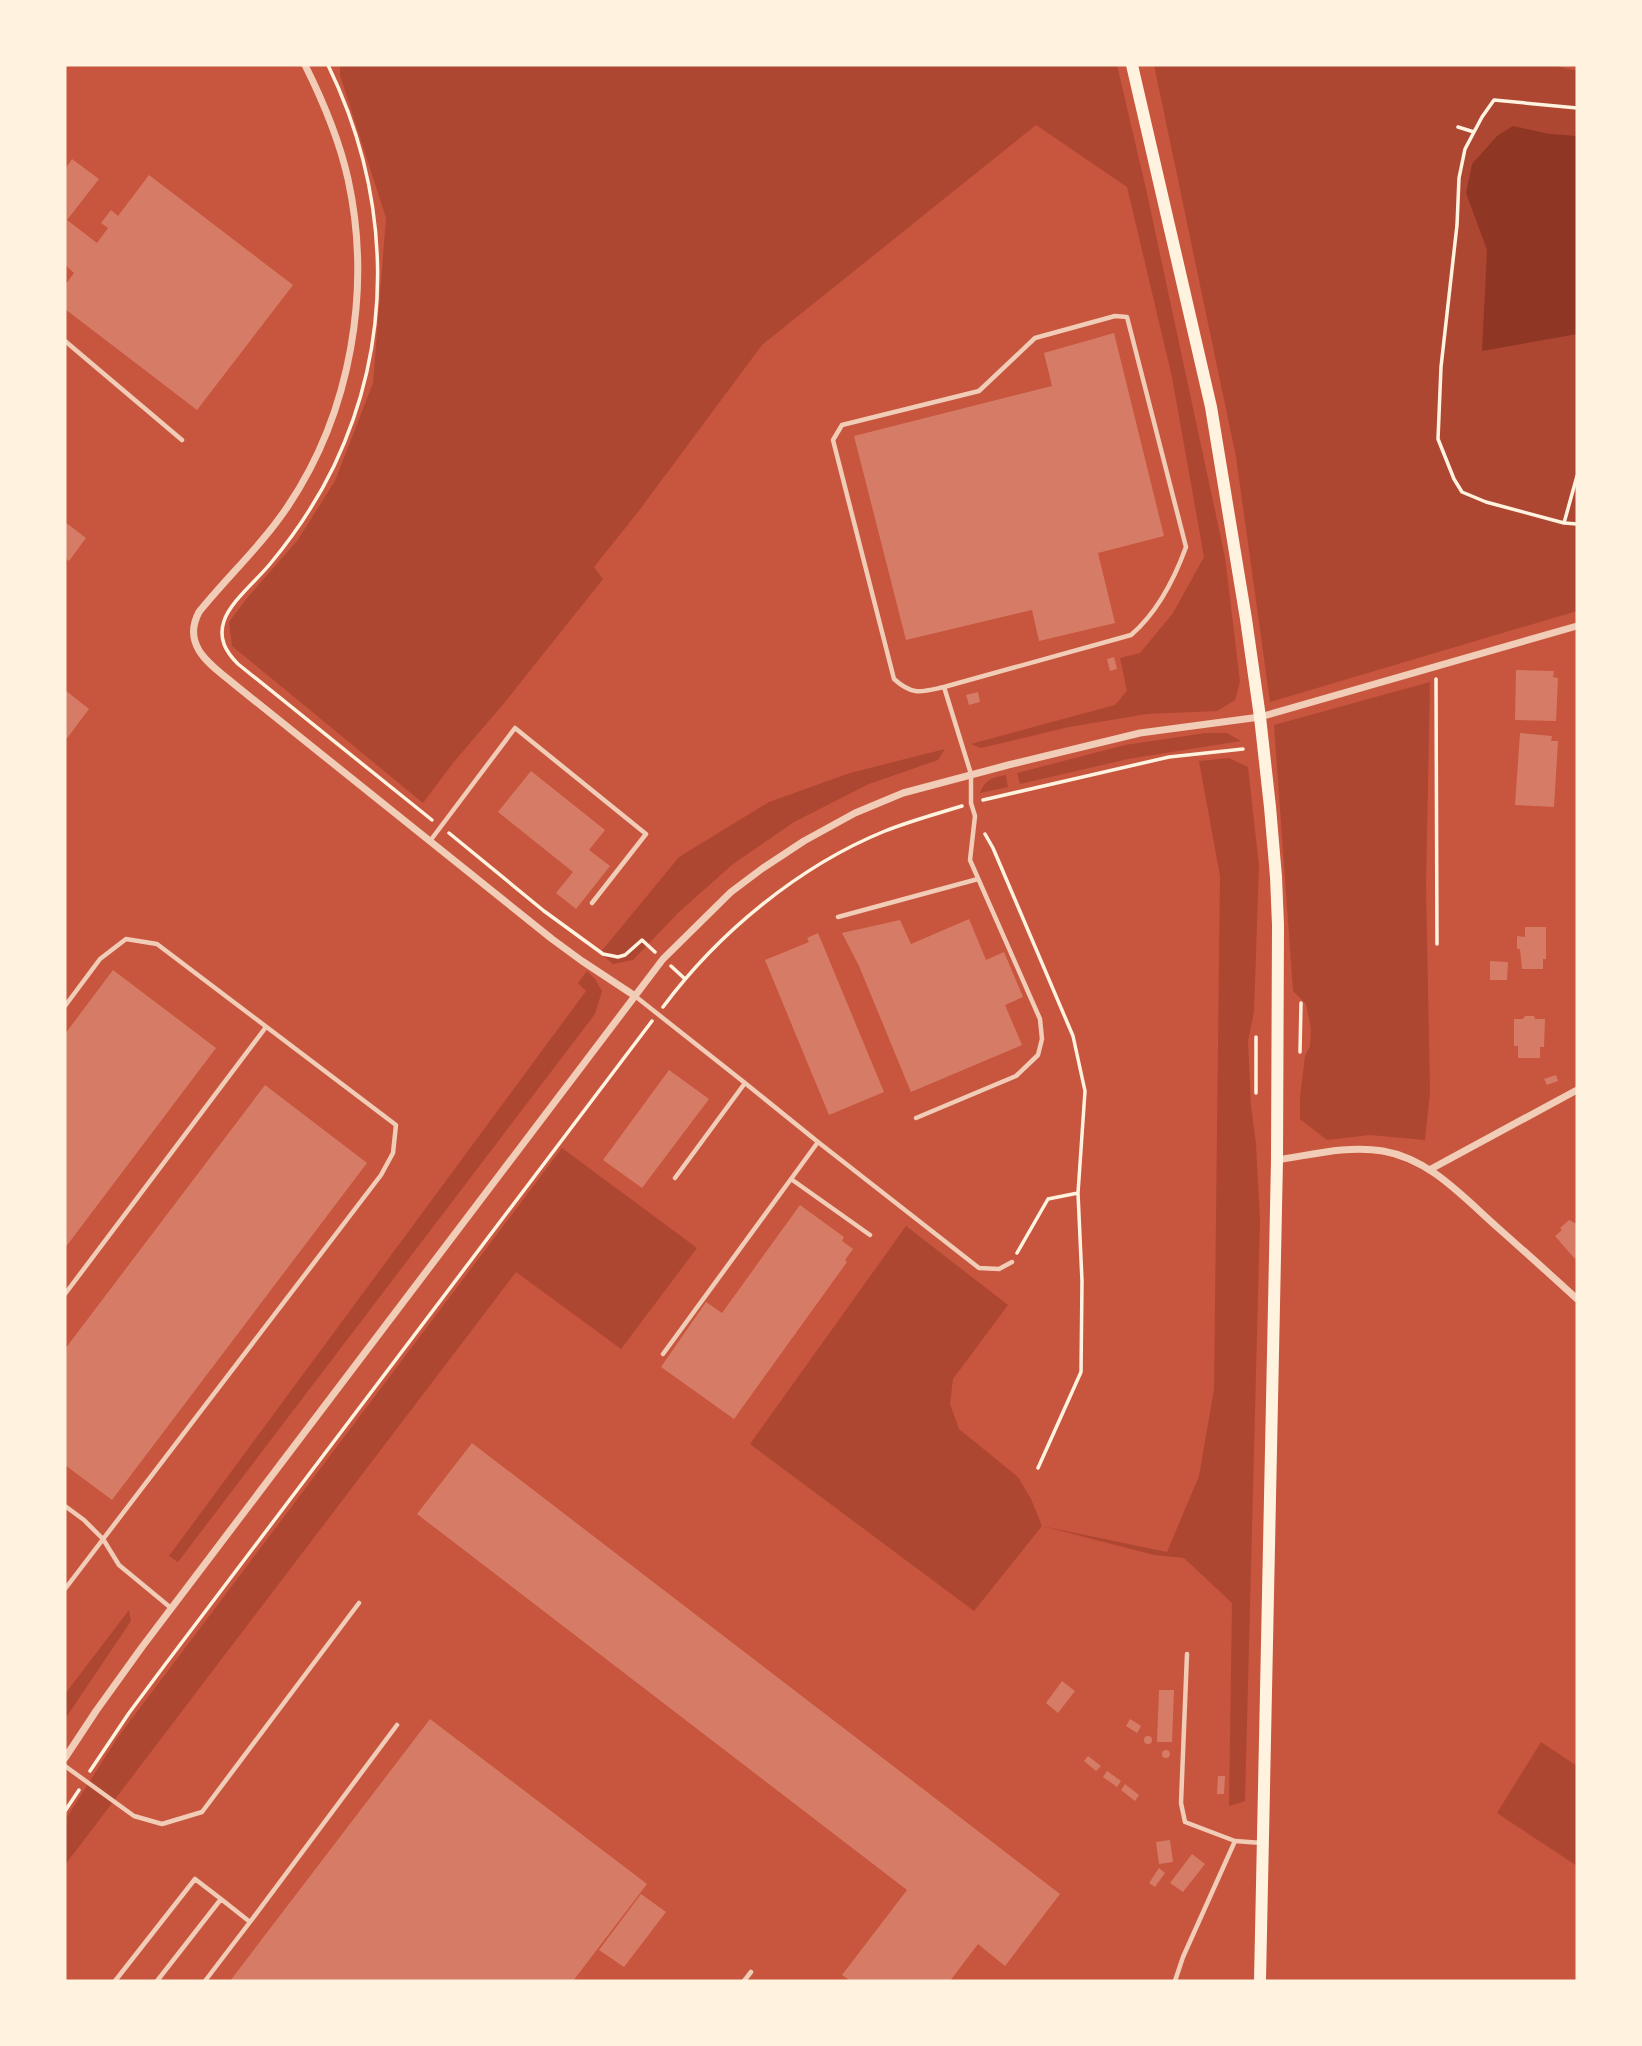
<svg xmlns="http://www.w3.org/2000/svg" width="1642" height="2046" viewBox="0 0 1642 2046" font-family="'Space Grotesk',sans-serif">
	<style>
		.green { fill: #ae4732 }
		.water { fill: #8f3625 }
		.building { fill: #d67c66 }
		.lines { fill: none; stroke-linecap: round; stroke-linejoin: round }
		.path { stroke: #fff3e0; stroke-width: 3.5 }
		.service { stroke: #f1ccb7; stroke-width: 4.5 }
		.minor { stroke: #f1ccb7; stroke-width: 7 }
		.primary { stroke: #fff3e0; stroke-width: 12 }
	</style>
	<rect width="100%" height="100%" fill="#c8553d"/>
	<!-- green -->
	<path class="green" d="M340,65H1117L1146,189L1225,557L1240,682L1235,700L1217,711L1147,714L1069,727L981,748L971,744L1115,705L1127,691L1120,658L1140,653L1173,613L1204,557L1172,377L1127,187L1036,125L762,345L638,512L594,567L603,579L505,702L453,763L423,803L232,646L229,622L247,598L297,541L335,481L373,383L386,218L340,75Z
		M1154,65H1553L1577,71V611L1270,702L1236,457Z
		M1430,682L1426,886L1430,1092L1425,1140L1370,1135L1327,1140L1300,1119V1097L1305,1056L1310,1046L1311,1029L1306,1004L1293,991L1274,725Z
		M1206,733H1227L1241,741L1128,759L1020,784L1017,773L1125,745Z
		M945,749L938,760L869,784L794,822L733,864L678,913L633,960L613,964L600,953L679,857L769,802L850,773Z
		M1229,758L1248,767L1259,866L1254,1012L1248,1041L1251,1106L1256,1144L1260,1219L1245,1801L1229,1806L1232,1603L1184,1558L1154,1555L1042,1526L974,1611L750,1444L906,1226L1008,1305L953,1379L950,1404L959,1429L1018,1477L1031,1499L1042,1526L1167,1552L1199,1476L1214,1389L1220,876L1199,761Z
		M1006,775L1008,787L980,793C986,779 991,778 1006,775Z
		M587,971L595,979L602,991L595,1014L178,1562L169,1556L586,991L578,983Z
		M562,1148L697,1248L621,1349L516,1272L65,1865V1820L118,1737Z
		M129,1610L131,1621L65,1719V1694Z
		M1541,1742L1577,1766V1866L1497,1813Z"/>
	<!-- water -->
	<path class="water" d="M1513,126L1550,134L1577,136V334L1482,351L1487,250L1466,193L1472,164L1497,136Z"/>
	<!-- building -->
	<path class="building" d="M72,159L99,179L67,220L97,243L108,228L101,223L111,210L118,216L149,175L293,285L197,410L65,309V285L74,273L65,265V169Z
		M1114,333L1164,536L1098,553L1115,623L1039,641L1032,610L906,640L854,436L1052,386L1044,353Z
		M65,522L86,538L69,561L65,558Z
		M1114,657L1117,669L1110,671L1107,659Z
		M1516,670L1554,671L1553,677L1558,678L1556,721L1515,720Z
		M65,690L89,709L65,741Z
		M978,692L980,702L969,705L966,695Z
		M1520,733L1552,736L1551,741H1558L1554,807L1515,805Z
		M531,771L605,830L589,850L610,866L576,909L556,893L573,872L498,812Z
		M969,919L986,960L1004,952L1023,997L1005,1005L1022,1045L911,1092L859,966L842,933L900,920L911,944Z
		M1525,927H1546V959H1543V969H1522L1520,949H1517V936L1525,937Z
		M818,933L884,1092L829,1115L765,960L809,942L807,938Z
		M1490,961L1508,962L1507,980H1490Z
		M113,970L216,1048L65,1248V1034Z
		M1525,1016H1534L1535,1019H1545L1544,1047H1540V1058H1518V1046H1514V1019H1523Z
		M669,1070L709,1099L642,1188L603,1160Z
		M1556,1075L1558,1081L1547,1085L1544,1079Z
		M265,1085L367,1163L112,1500L65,1465V1349Z
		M800,1205L844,1237L842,1241L853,1249L845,1260L847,1262L734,1419L661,1367L706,1302L722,1313Z
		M1569,1220L1577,1224V1256L1575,1259L1555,1236L1562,1230L1560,1228Z
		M472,1443L1060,1894L1005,1966L978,1944L950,1981H851L842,1975L907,1890L417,1514Z
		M1062,1681L1075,1691L1058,1713L1046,1703Z
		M1159,1690H1174L1172,1742H1157Z
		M430,1719L647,1884L573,1981H230Z
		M1130,1719L1141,1726L1137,1733L1126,1726Z
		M1144 1740a4 4 0 1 1 8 0a4 4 0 1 1-8 0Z
		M1162 1754a4 4 0 1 1 8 0a4 4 0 1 1-8 0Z
		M1088,1756L1101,1766L1096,1771L1084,1761Z
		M1107,1771L1121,1781L1117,1787L1103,1777Z
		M1218,1776H1225L1224,1794H1217Z
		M1125,1784L1139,1795L1135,1801L1121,1790Z
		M1170,1840L1173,1862L1159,1864L1156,1842Z
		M1192,1854L1205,1864L1183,1892L1170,1883Z
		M1159,1868L1165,1873L1155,1887L1149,1883Z
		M641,1894L666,1912L624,1967L599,1950Z"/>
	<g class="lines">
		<!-- path -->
		<path class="path" d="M328,65C390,193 396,336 334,466C317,501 295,534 270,564C257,580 230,602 224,621C218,639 226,652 238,664L432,820
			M1577,108L1494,100L1482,117L1465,149L1459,178L1457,225L1441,367L1438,439L1454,479L1462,492L1486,502L1564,523L1577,524
			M1458,127L1474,132
			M1564,523L1577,476
			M1436,679L1437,944
			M983,800L1169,757L1243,749
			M449,833L544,911L603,954L618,957L625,955L642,940L655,952
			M985,834L993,848L1073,1036L1085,1091L1078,1193L1082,1281L1081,1372L1038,1468
			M671,966L685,979
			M663,1007C718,933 799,866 885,831C910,821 936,814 962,806
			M1300,1052L1301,1003
			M1256,1093V1037
			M1017,1253L1048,1199L1078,1193
			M90,1771L129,1713L164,1666L652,1021
			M65,1811L79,1790"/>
		<!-- service -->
		<path class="service" d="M65,341L182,440
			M430,841L515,728L646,834L592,903
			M838,917L978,879
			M635,996L745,1083L675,1178
			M65,1006L100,959L126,939L157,944L396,1125L393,1153L381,1175L65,1589
			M745,1083L818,1142L791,1179L870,1235
			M916,1118L1016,1076L1038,1055L1042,1039L1040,1019L970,860L975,816L971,803V774L944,687L1131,635C1158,612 1174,580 1186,547L1127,317L1115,316L1035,338L979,391L842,425L833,440L894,679C913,696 921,692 944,687
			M818,1142L979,1268L999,1269L1012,1262
			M65,1294L266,1027
			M663,1354L791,1179
			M65,1506L84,1520L103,1539L119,1565L171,1608
			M1187,1654L1181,1803L1185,1822L1235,1841L1262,1843
			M65,1766L134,1816L162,1824L202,1812L359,1603
			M250,1922L397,1725
			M115,1981L195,1879L221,1899
			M157,1981L221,1899L250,1922L205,1981
			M744,1981L751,1972
			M1175,1981L1183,1957L1235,1841"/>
		<!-- minor -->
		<path class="minor" d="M305,65C323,101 339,139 348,179C372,289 351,412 288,506C262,545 228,576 199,612C181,646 211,665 234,684L552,939L582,961L635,996
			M1277,1160C1311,1155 1348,1145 1383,1151C1430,1159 1463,1197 1497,1227C1524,1251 1551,1275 1577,1299
			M1431,1169L1577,1090
			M65,1758L96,1711L142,1647L663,959L731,892L763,868L804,841L855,813L903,793L1008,765L1140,733L1260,717L1577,626"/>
		<!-- primary -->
		<path class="primary" d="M1132,65L1211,407L1246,619L1260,717L1270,807L1276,877L1278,925L1277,1160L1260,1981"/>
	</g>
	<!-- border -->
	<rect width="1642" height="2046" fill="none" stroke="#fff3e0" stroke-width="133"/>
</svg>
